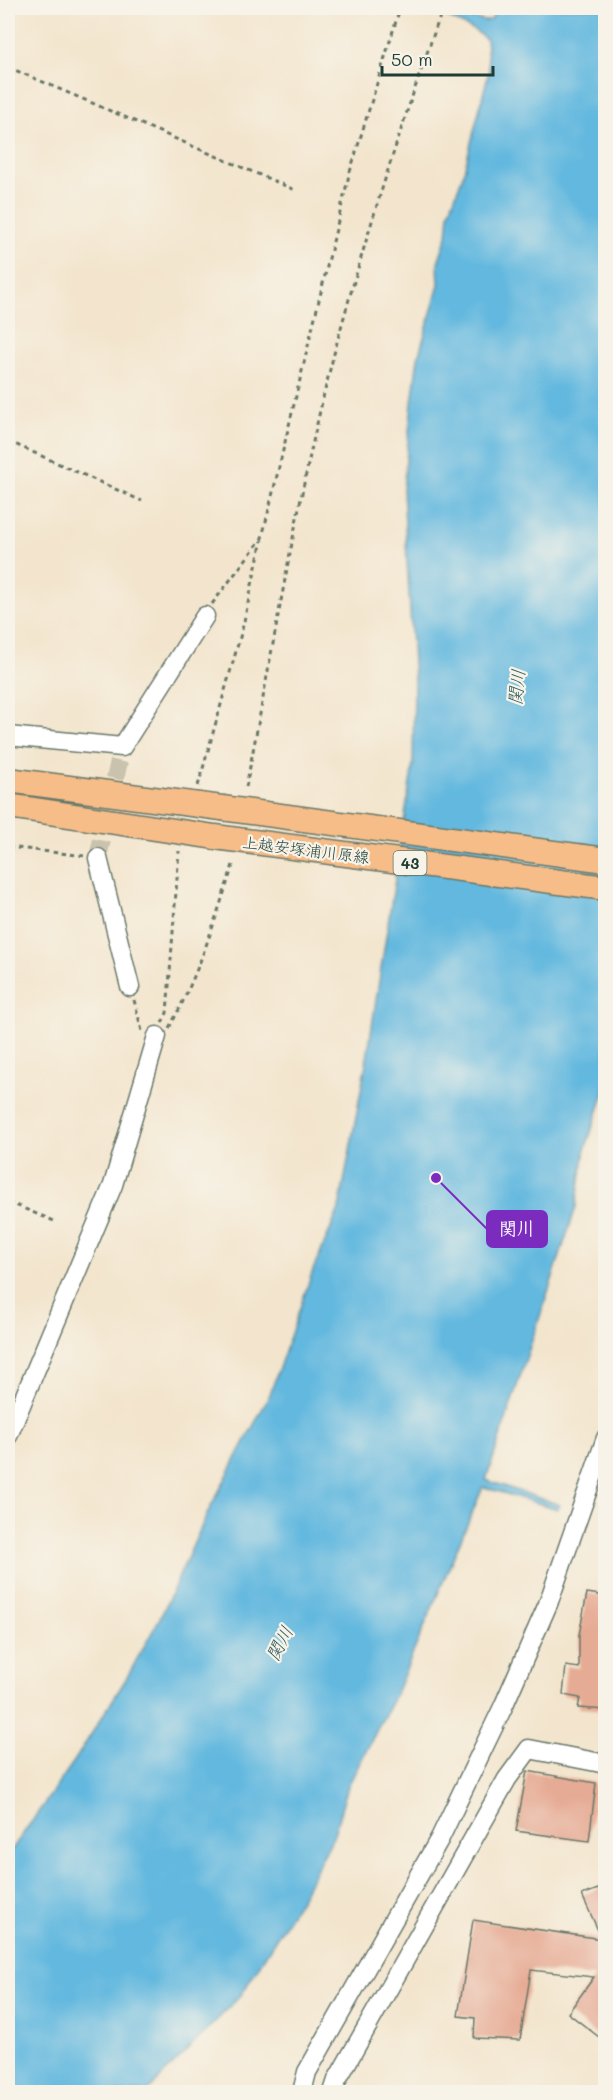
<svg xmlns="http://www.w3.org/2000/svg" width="613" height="2100" viewBox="0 0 613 2100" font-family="Mali,'Klee One',sans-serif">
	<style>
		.water { fill: #62b8df; stroke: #407a8a; stroke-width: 1.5 }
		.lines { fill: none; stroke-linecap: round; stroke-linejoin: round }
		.stream { stroke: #62b8df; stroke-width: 4.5 }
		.building { fill: #e6ab94 }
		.minor-tunnel { stroke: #c9c3ae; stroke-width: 18; stroke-dasharray: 18 9; stroke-linecap: butt }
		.minor-casing { stroke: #69786a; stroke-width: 21 }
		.major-casing { stroke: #69786a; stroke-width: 27 }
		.path { stroke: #69786a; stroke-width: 3; stroke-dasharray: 4.5 4.5; stroke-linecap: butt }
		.minor { stroke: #fff; stroke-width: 18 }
		.major { stroke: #f7bd88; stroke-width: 24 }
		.major-bridge-casing { stroke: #69786a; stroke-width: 27; stroke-linecap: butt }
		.major-bridge { stroke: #f7bd88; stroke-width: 24 }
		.labels { text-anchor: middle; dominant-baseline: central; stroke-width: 4.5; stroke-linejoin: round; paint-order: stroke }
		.shield { fill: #f7f3e8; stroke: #60746a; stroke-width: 1.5 }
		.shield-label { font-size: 15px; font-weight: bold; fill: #1f3d34 }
		.street-label { font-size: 16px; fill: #1f3d34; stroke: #f7f3e8 }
		.water-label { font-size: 18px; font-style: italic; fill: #305c5f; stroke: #f7f3e8 }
		.leader { fill: none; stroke: #7b2cbf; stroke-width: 2 }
		.callout-dot { fill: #7b2cbf; stroke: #f7f3e8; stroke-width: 2 }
		.callout { fill: #7b2cbf; stroke: #7b2cbf; stroke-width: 2 }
		.callout-label { font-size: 18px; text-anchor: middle; font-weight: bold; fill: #fff }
	</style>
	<rect width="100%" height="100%" fill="#f7f3e8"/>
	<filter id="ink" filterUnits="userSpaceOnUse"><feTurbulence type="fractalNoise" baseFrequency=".0167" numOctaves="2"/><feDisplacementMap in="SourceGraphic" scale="12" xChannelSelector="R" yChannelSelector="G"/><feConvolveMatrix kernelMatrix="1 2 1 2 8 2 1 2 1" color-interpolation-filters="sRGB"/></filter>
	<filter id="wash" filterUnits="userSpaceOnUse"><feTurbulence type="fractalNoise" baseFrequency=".008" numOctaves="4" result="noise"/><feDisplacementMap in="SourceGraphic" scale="24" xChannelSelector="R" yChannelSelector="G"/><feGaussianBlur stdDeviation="1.35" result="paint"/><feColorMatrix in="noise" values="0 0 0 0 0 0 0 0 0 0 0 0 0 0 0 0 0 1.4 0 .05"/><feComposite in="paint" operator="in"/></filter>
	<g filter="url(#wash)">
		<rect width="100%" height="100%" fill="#f3e5cd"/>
		<!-- water -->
		<path class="water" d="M498,8H605V1090L585,1150L576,1207L486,1480L560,1505L558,1509L483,1487L397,1691L348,1786L333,1837L304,1893L241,1995L147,2092H8V1855L75,1760L126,1679L162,1614L209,1510L270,1394L313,1270L339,1209L367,1058L413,764L414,680L403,489L412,403L418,358L439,285L438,262L447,236L449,213L463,175L489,71L486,39L474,30L447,17L448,12L485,21L491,20Z"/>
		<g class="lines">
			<!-- stream -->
			<path class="stream" d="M481,8L501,14"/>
		</g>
		<g id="blocks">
			<!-- building -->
			<path class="building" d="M587,1593L606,1596V1710L578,1708L580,1698L563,1695L566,1666L579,1668V1635Z
				M527,1771L596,1783L589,1841L516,1831Z
				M606,1886V2029L599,2037L568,2013L594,1977L531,1970L520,2040L474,2038L475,2018L458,2016L473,1920L602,1939L582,1895Z"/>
		</g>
	</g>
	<g filter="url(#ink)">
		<use href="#blocks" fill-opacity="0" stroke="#69786a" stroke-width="1.5"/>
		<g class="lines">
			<!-- minor-tunnel -->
			<path class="minor-tunnel" d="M98,858L122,747"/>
			<defs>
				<path id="minor" d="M8,736L122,747L205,616
					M98,858L130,987
					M8,1436L113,1185L157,1036
					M302,2092L307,2072L440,1838L503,1707L548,1604L606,1438
					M333,2092L337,2080L507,1779L529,1749L606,1764"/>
				<path id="major" d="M8,780L222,808
					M8,806L215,837"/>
			</defs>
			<!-- minor casing -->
			<use href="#minor" class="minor-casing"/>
			<!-- major casing -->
			<use href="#major" class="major-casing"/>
			<!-- path -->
			<path class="path" d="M8,67L295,190
				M8,441L142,501
				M212,604L262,538L349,175L400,8
				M198,786L242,630L262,540
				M246,787C275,640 298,491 336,346C367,232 403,119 443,8
				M8,847L85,856
				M134,1000L142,1031
				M162,1023L167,1013L179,851
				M169,1028C198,977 215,920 233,865
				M8,1202L54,1221"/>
			<!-- minor -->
			<use href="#minor" class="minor"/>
			<!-- major -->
			<use href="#major" class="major"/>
			<defs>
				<path id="major-bridge" d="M222,808L606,860
					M215,837L606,888"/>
			</defs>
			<!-- major-bridge casing -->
			<use href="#major-bridge" class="major-bridge-casing"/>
			<!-- major-bridge -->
			<use href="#major-bridge" class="major-bridge"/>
		</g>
	</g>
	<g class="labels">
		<!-- shield labels -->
		<rect class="shield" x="393.5" y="851" width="33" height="24" rx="4.5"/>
		<g class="shield-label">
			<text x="410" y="863">43</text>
		</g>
		<!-- street labels -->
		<g class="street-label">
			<text transform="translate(306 849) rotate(7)">上越安塚浦川原線</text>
		</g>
		<!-- water labels -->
		<g class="water-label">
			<text transform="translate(516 687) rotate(-84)">関川</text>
			<text transform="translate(279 1643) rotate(-62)">関川</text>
		</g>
	</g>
	<!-- callouts -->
	<path class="leader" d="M436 1178L487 1229"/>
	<circle class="callout-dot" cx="436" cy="1178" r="6"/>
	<rect class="callout" x="487" y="1211" width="60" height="36" rx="6"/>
	<g class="callout-label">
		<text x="517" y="1235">関川</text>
	</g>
	<!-- margin -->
	<rect width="613" height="2100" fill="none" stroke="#f7f3e8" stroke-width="30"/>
	<!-- scale -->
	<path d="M382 66v9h111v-9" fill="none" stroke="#1f3d34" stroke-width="3"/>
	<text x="391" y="66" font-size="18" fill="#1f3d34" stroke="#f7f3e8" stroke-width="4.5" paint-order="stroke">50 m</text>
</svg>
